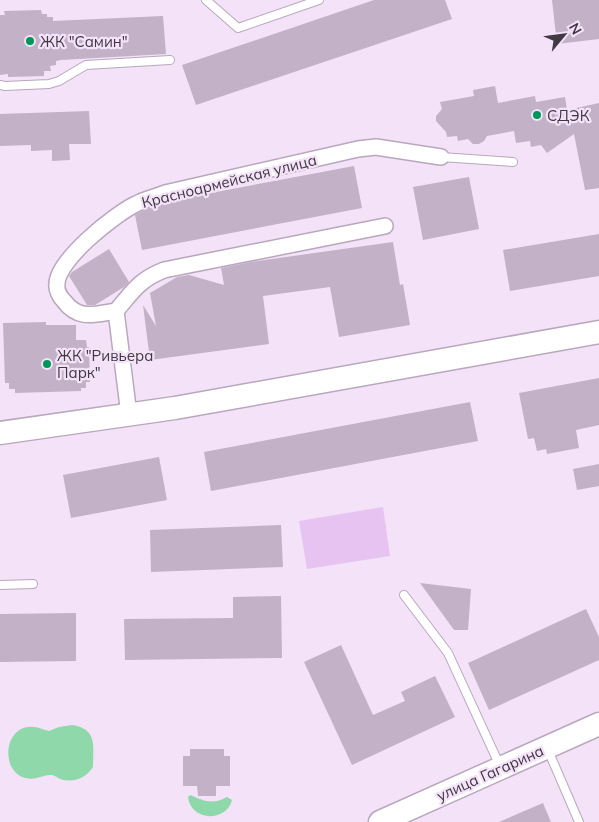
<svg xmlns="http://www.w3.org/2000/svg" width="599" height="822" viewBox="0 0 599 822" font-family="Mulish,sans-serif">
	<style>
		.green { fill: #e7c3f1 }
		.water { fill: #8fd8aa }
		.building { fill: #c2b1c7 }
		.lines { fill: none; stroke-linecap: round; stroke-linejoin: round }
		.lane-casing { stroke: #b8a7bd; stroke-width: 10 }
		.street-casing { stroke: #b8a7bd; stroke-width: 18 }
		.secondary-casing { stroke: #b8a7bd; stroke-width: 25 }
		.lane { stroke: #fff; stroke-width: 8 }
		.street { stroke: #fff; stroke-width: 15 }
		.secondary { stroke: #fff; stroke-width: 22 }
		.poi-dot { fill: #009658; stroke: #f4e2f9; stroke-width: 2 }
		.labels { text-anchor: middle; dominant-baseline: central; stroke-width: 4.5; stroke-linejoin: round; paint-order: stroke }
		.poi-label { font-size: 15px; fill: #403942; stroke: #f4e2f9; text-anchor: start }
		.street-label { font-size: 15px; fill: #403942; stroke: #f4e2f9 }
	</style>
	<rect width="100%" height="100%" fill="#f4e2f9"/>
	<!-- green -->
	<path class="green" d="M383,507L390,556L307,569L299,521Z"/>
	<!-- water -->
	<path class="water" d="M72,725C98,729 93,746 93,767C86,778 75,782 63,780C59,779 56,776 52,775C42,774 36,782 22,777C0,767 5,724 34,727C39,727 44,730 49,731L59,727Z
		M190,795C204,801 213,805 227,797L232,800C227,822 191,822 188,797Z"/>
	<!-- building -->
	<path class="building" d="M374,0H445L452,19L196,105L182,65Z
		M552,0H599V39L557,44Z
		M41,10L42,14H47V17H53V21L163,16L166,54L61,60L56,61V65L50,66L51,71H44V76L8,77V74L0,75V15H5L4,11Z
		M495,86L498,103L535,96L536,102L565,97L567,110L599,103V188L585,190L574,134L547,153L541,145L531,147L530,141L516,143L514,131L487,136L484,141L479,144H473L468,139L458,141L457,136L447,137L446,132L436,121V116L442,109L440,102L474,96L473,90Z
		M89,111L91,144H69L70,160L52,161V150L31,151V145L0,146V114Z
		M354,166L362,208L142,250L135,215L146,209L168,202L195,196Z
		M469,177L479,229L423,240L413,187Z
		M599,234V276L510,291L503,250Z
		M393,242L400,285L403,284L410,325L339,337L330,287L263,296L269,344L150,360L143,305L156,326L150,293L177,277L189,275L224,285L221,268L250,262Z
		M109,249L129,282L124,287L95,305H87L69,276L72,272Z
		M46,322V325H76V340H86L87,347H89L90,382H86V388H81V391L15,393V389H9V383H5L3,323Z
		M599,378V425L576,430L579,448L547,454L546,449L537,451L534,438L528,439L519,393Z
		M470,402L478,441L211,491L204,452Z
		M159,457L167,500L71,518L63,475Z
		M599,464V486L577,490L573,469Z
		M281,525L283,567L151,572L150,530Z
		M420,583L471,589L468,630H454Z
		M281,596L282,658L125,660L124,619L233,618V597Z
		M586,609L599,637V660L489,710L468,663Z
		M76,613V661L0,662V614Z
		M341,645L373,715L405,701L401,692L435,676L455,717L352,765L304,662Z
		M190,749H224V756H230V786H216V796H198L197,786H183V756H190Z
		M543,803L551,822H499Z"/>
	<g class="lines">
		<defs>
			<path id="lane" d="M206,0L238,28L319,0
				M0,85L5,86L49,84L59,81L86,65L170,60
				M441,157L513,162
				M0,585L33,584
				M404,595L448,653L500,766
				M548,750L579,822"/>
			<path id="street" d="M116,311C95,314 79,321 64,301C60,297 56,290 57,284C57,260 115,214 136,204C145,199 156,197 165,193L358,149L376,147L441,157
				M129,415L116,311C133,291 139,280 164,270L385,226"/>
			<path id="secondary" d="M0,433L175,408L599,332
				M380,822L599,724"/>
		</defs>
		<!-- lane casing -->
		<use href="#lane" class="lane-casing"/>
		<!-- street casing -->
		<use href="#street" class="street-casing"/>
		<!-- secondary casing -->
		<use href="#secondary" class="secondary-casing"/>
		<!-- lane -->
		<use href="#lane" class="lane"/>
		<!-- street -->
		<use href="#street" class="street"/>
		<!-- secondary -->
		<use href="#secondary" class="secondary"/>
	</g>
	<!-- markers -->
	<g class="poi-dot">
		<circle cx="30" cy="41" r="5"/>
		<circle cx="537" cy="115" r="5"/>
		<circle cx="47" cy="364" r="5"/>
	</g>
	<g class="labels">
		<!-- poi labels -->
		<g class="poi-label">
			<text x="40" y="41">ЖК "Самин"</text>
			<text x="547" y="115">СДЭК</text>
			<text x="57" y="355">ЖК "Ривьера<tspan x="57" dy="17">Парк"</tspan></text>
		</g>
		<!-- street labels -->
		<g class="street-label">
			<text transform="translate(229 181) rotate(-14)">Красноармейская улица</text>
			<text transform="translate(490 773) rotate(-24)">улица Гагарина</text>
		</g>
	</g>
	<!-- north arrow -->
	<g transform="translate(564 35) rotate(61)" stroke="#f4e2f9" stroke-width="4" paint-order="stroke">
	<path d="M0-4L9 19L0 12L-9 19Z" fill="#403942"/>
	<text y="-8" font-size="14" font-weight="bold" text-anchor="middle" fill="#403942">N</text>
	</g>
</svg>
